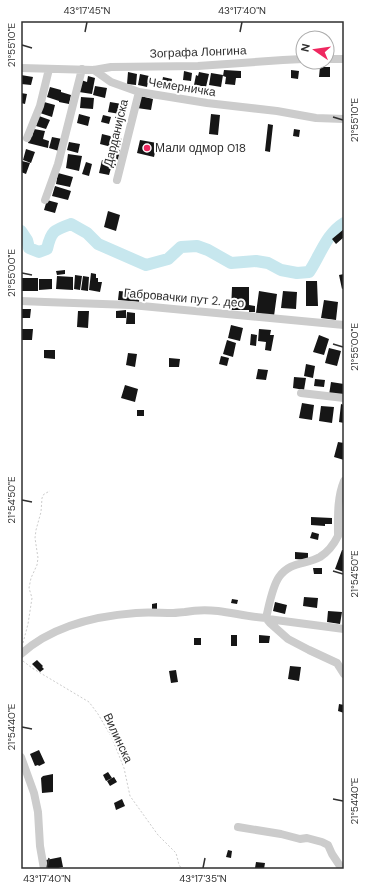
<svg xmlns="http://www.w3.org/2000/svg" width="365" height="890" viewBox="0 0 365 890" font-family="'DM Sans',sans-serif">
	<style>
		.lines { fill: none; stroke-linecap: round; stroke-linejoin: round }
		.river { stroke: #c7e7ee; stroke-width: 12 }
		.building { fill: #161616 }
		.path { stroke: #ccc; stroke-width: 1; stroke-dasharray: 2 2; stroke-linecap: butt }
		.minor { stroke: #ccc; stroke-width: 8 }
		.ticks { fill: none; stroke: #2f2f2f; stroke-width: 1.5 }
		.poi-dot { fill: #ef2860; stroke: #fff; stroke-width: 1.5 }
		.labels { text-anchor: middle; dominant-baseline: central; stroke-width: 4; stroke-linejoin: round; paint-order: stroke }
		.street-label { font-size: 12px; fill: #2f2f2f; stroke: #fff }
		.poi-label { font-size: 12px; fill: #2f2f2f; stroke: #fff; text-anchor: start }
		.neatline { fill: none; stroke: #2f2f2f; stroke-width: 1.5 }
		.ticks-label { font-size: 10px; text-anchor: middle; fill: #2f2f2f }
	</style>
	<rect width="100%" height="100%" fill="#fff"/>
	<g class="lines">
		<!-- river -->
		<path class="river" d="M21,231L27,240L29,248L39,252L47,249C51,231 54,230 71,224L87,233L98,244L146,265L168,259L181,247L197,246L208,250L231,263L256,261L268,263L281,270L297,273L309,272C320,256 326,234 344,223"/>
	</g>
	<!-- building -->
	<path class="building" d="M320,67H330V77H319Z
		M224,70L241,71V78H236L235,85L225,84L226,77L223,76Z
		M291,70L299,71L298,79L291,78Z
		M184,71L192,73L191,81L183,80Z
		M128,72L137,74L136,85L127,84Z
		M199,72L209,74L206,87L194,85L196,75L198,76Z
		M211,73L223,75L221,87L209,85Z
		M140,74L149,76L147,87L138,85Z
		M21,75L33,77L31,85L21,84Z
		M88,76L95,78L92,94L79,92L81,80L87,82Z
		M163,77L172,79L170,90L161,89Z
		M95,86L107,88L105,98L93,95Z
		M50,87L61,90V92L71,95L69,104L59,102V101L47,97Z
		M21,93L27,94L25,104L21,103Z
		M140,96L153,99L151,110L137,108Z
		M81,97L94,98L93,109L80,108Z
		M44,102L55,105L52,117L40,113Z
		M110,102L122,104L120,114L108,112Z
		M79,114L90,117L88,126L77,123Z
		M211,114L220,115L218,135L209,134Z
		M103,115L111,117L109,124L101,122Z
		M39,116L50,120L46,129L36,126Z
		M268,124L273,125L270,152L265,151Z
		M34,129L45,131L43,139L49,141L48,148L28,143L30,136L32,137Z
		M294,129L300,130L299,137L293,136Z
		M102,134L122,139L119,149L100,144Z
		M52,137L62,139L59,151L49,148Z
		M140,140L157,143L154,157L137,153Z
		M69,142L80,144L78,153L67,150Z
		M109,148L120,150L118,160L107,157Z
		M26,149L35,152L31,163L23,160Z
		M68,154L82,156L79,171L66,168Z
		M102,160L116,164L115,169L111,168L109,175L99,173Z
		M22,161L30,163L26,174L21,172V165Z
		M86,162L92,164L89,176L82,174Z
		M58,173L73,177L70,187L56,184Z
		M55,186L71,191L68,200L52,196Z
		M47,200L58,203L55,213L44,210Z
		M108,211L120,215L116,231L104,227Z
		M344,229V237L336,244L332,239Z
		M65,270V274L57,275L56,271Z
		M91,273L96,274V278H98V282H102L100,292L89,290Z
		M344,274V288L342,289L339,275Z
		M75,275L82,276L80,290L74,289Z
		M57,276L73,277V290L56,289Z
		M83,276L89,277L88,291L81,290Z
		M21,278H38V291H21Z
		M39,279H52V289L39,290Z
		M306,281H317L318,306H306Z
		M232,287H249V310H231Z
		M119,291L140,293L139,302L118,300Z
		M259,291L277,294L274,316L256,313Z
		M283,291L297,292L296,309L281,308Z
		M324,300L338,302L336,320L321,318Z
		M249,305L255,306V312H249Z
		M22,309H31L30,318H21Z
		M126,310V318H116V311Z
		M78,311H89L88,328L77,327Z
		M127,312L135,313V324H126Z
		M231,325L243,328L240,341L228,338Z
		M22,329H33L32,340H22Z
		M259,329L271,330L270,335H274L271,351L265,350L266,342L258,341Z
		M251,334L257,335L256,346L250,345Z
		M319,335L329,339L324,355L313,352Z
		M227,340L236,343L233,357L223,354Z
		M329,348L341,351L337,366L325,363Z
		M44,350H55V359L44,358Z
		M128,353L137,354L135,367L126,365Z
		M221,356L229,358L227,366L219,364Z
		M169,358L180,359L179,367H169Z
		M306,364L315,366L313,378L304,376Z
		M258,369L268,370L266,380L256,379Z
		M294,377L306,378L304,390L293,388Z
		M315,379L325,380L324,387L314,386Z
		M331,382L344,384V398L329,395Z
		M125,385L138,389L135,402L121,398Z
		M302,403L314,405L312,420L299,418Z
		M341,404L344,405V423L339,422Z
		M321,406L334,407L332,423L319,421Z
		M137,410H144V416H137Z
		M338,442L344,443V460L334,457Z
		M311,517L332,518V524H325V526L311,525Z
		M312,532L319,534L318,540L310,538Z
		M342,550H344V572L335,569Z
		M295,552L308,553V560L295,559Z
		M313,568H322V574H314Z
		M304,597L318,598L317,608L303,606Z
		M232,599L238,600L237,604L231,603Z
		M275,602L287,605L285,614L273,611Z
		M157,603V609H152V604Z
		M328,611L342,612L340,624L327,622Z
		M231,635H237V646H231Z
		M259,635L270,636L269,643H259Z
		M194,638H201V645H194Z
		M37,660L43,666L42,667L44,669L40,672L32,664Z
		M290,666L301,667L299,681L288,679Z
		M176,670L178,682L171,683L169,671Z
		M339,704L344,705V713L338,711Z
		M115,724L117,730L110,733L107,727Z
		M39,750L45,763L39,766L38,765L35,766L30,754Z
		M108,772L112,778L106,781L103,775Z
		M53,774V792L42,793L41,778L43,776Z
		M114,777L117,782L110,786L107,781Z
		M122,799L125,806L116,810L114,803Z
		M228,850L232,851L231,858L226,857Z
		M61,857L63,867L54,869H48L46,860Z
		M256,862L265,863L264,869L255,868Z"/>
	<g class="lines">
		<!-- path -->
		<path class="path" d="M23,643L28,624L32,598L29,588L31,578L37,565L38,558L35,538L36,530L41,512L42,498L44,494L50,491
			M23,661L32,668L89,702L98,714L112,738L124,768L130,796L158,835L176,853L179,865L182,869"/>
		<!-- minor -->
		<path class="minor" d="M327,59H344
			M21,68L94,70L111,67L198,66L283,60L303,59
			M94,70L111,82L139,92L207,103L277,111L316,118L344,119
			M27,138L40,106L49,69
			M117,180L139,92
			M45,200L58,164L82,69
			M21,301L45,302L131,305L344,325
			M301,393L344,398
			M266,618C269,606 272,587 279,577C290,561 306,565 320,557C328,552 334,544 338,536C338,517 337,498 344,481
			M266,618L270,623L288,639L309,650L337,663L344,674
			M268,619L344,629
			M21,654C52,626 95,616 136,613C148,612 160,613 173,613C177,613 181,612 185,612C196,610 207,610 218,611C234,613 250,617 266,618
			M21,757L34,793L38,812L40,846L44,869
			M238,827L281,834L300,839L307,838L322,842L328,845L332,854L340,866L343,869"/>
	</g>
	<!-- ticks -->
	<path class="ticks" d="M85,32L87,22M240,32L242,22M22,45L32,48M333,117L343,120M22,273L32,275M333,344L343,347M22,500L32,502M333,571L343,574M22,727L32,729M333,799L343,801M47,868L49,858M203,868L205,858"/>
	<!-- markers -->
	<circle class="poi-dot" cx="147" cy="148" r="4"/>
	<g class="labels">
		<!-- street labels -->
		<g class="street-label">
			<text transform="translate(198 52) rotate(-2)">Зографа Лонгина</text>
			<text transform="translate(182 87) rotate(9)">Чемерничка</text>
			<text transform="translate(116 133) rotate(-76)">Дарданијска</text>
			<text transform="translate(184 298) rotate(5)">Габровачки пут 2. део</text>
			<text transform="translate(118 738) rotate(65)">Вилинска</text>
		</g>
		<!-- poi labels -->
		<g class="poi-label">
			<text x="155" y="148">Мали одмор 018</text>
		</g>
	</g>
	<!-- border -->
	<rect width="365" height="890" fill="none" stroke="#ffffff" stroke-width="44"/>
	<!-- north arrow -->
	<g transform="translate(315 50) rotate(283)"><circle r="19" fill="#ffffff" stroke="#acacac"/>
	<path d="M0-3L7 15L0 10L-7 15Z" fill="#ef2860"/>
	<text y="-6" font-size="11" font-weight="bold" text-anchor="middle" fill="#2f2f2f">N</text>
	</g>
	<rect x="22" y="22" width="321" height="846" class="neatline"/>
	<g class="ticks-label">
		<text x="87" y="14">43°17'45"N</text>
		<text x="242" y="14">43°17'40"N</text>
		<text transform="translate(11 45) rotate(-90)" y="4">21°55'10"E</text>
		<text transform="translate(354 120) rotate(-90)" y="4">21°55'10"E</text>
		<text transform="translate(11 273) rotate(-90)" y="4">21°55'00"E</text>
		<text transform="translate(354 347) rotate(-90)" y="4">21°55'00"E</text>
		<text transform="translate(11 500) rotate(-90)" y="4">21°54'50"E</text>
		<text transform="translate(354 574) rotate(-90)" y="4">21°54'50"E</text>
		<text transform="translate(11 727) rotate(-90)" y="4">21°54'40"E</text>
		<text transform="translate(354 801) rotate(-90)" y="4">21°54'40"E</text>
		<text x="47" y="882">43°17'40"N</text>
		<text x="203" y="882">43°17'35"N</text>
	</g>
</svg>
